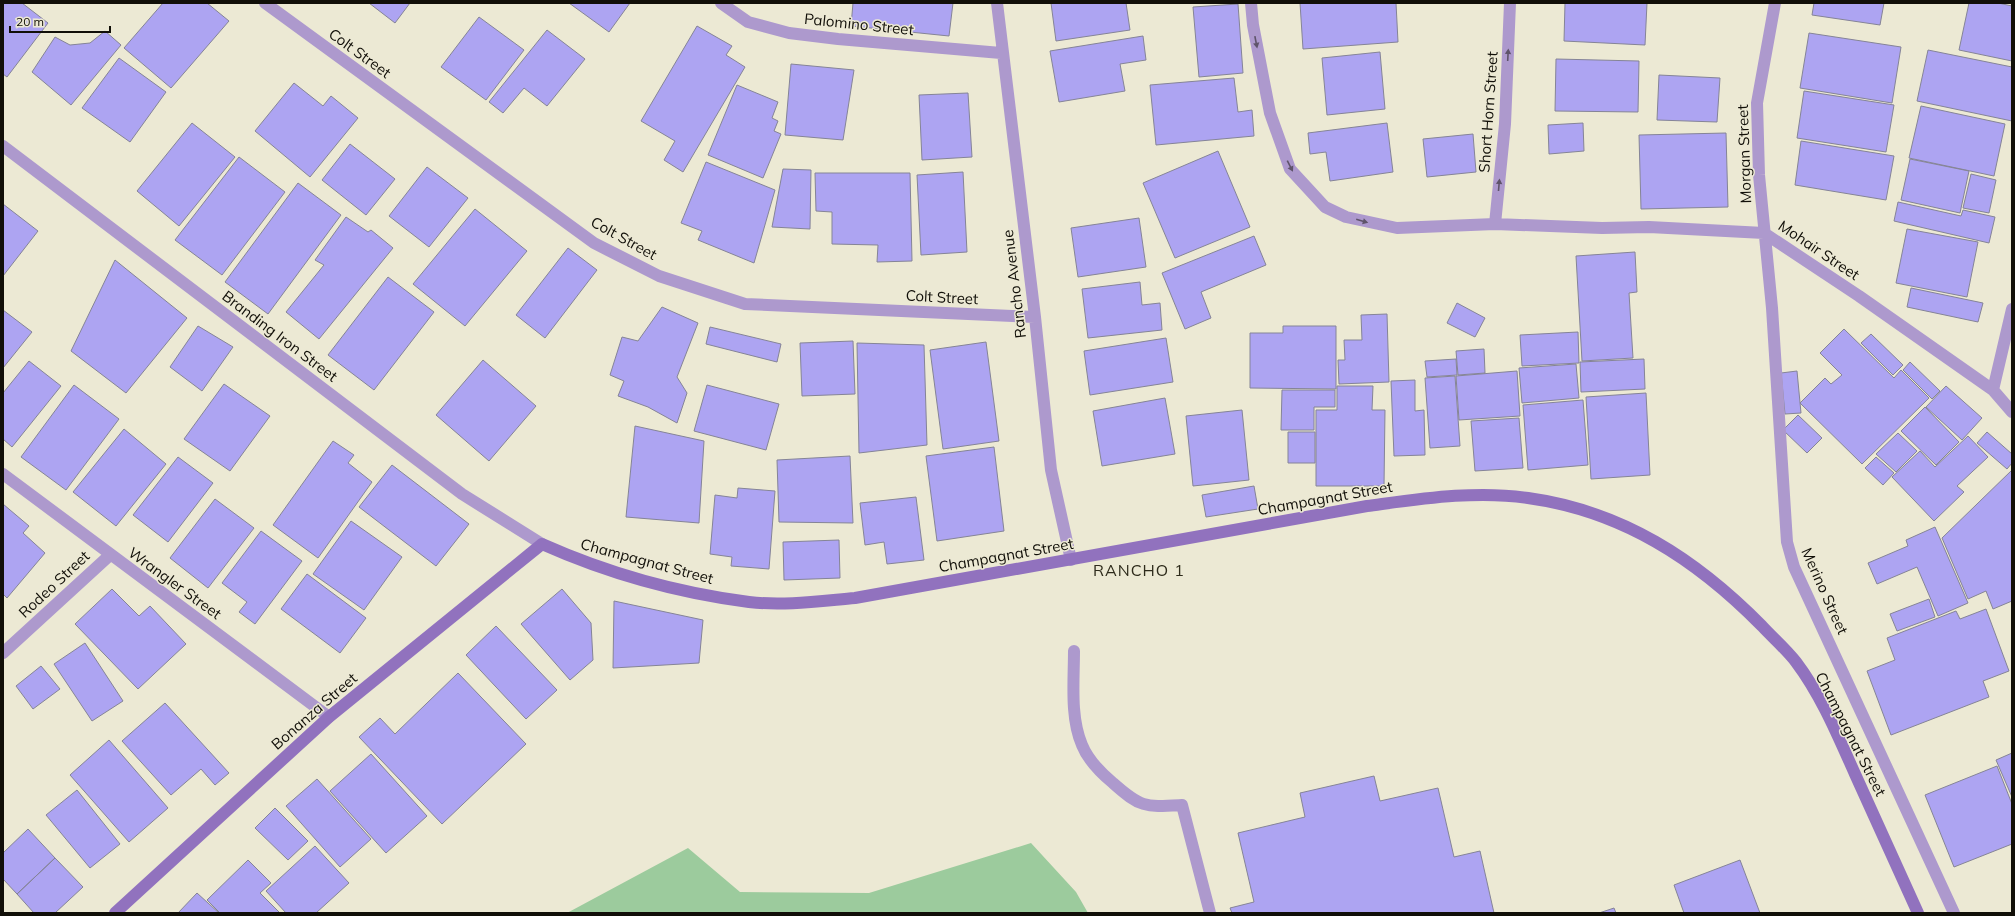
<svg xmlns="http://www.w3.org/2000/svg" width="2015" height="916" viewBox="0 0 2015 916" font-family="Mulish,sans-serif">
	<style>
		.green { fill: #9ccb9d }
		.building { fill: #ada4f2; stroke: #858497 }
		.lines { fill: none; stroke-linecap: round; stroke-linejoin: round }
		.lane { stroke: #ad99cd; stroke-width: 12 }
		.street { stroke: #ad99cd; stroke-width: 12 }
		.secondary { stroke: #9172be; stroke-width: 12 }
		.oneway { fill: #5f546a }
		.labels { text-anchor: middle; dominant-baseline: central; stroke-width: 3; stroke-linejoin: round; paint-order: stroke }
		.street-label { font-size: 15px; fill: #110f08; stroke: #ece9d4 }
		.neighbourhood-label { font-size: 16px; letter-spacing: 1px; fill: #2e2b1b; stroke: #ece9d4 }
	</style>
	<rect width="100%" height="100%" fill="#ece9d4"/>
	<!-- green -->
	<path class="green" d="M1031,843L1076,892L1088,913H567L688,848L740,892L869,893Z"/>
	<!-- building -->
	<path class="building" d="M3,3H22L48,23L7,77L3,74Z
		M163,3H207L229,21L171,88L124,48Z
		M369,3H410L395,23Z
		M569,3H630L609,32Z
		M853,3H953L949,36L851,26Z
		M1051,3H1126L1130,30L1056,41Z
		M1300,3H1396L1398,42L1303,49Z
		M1565,3H1647L1645,45L1564,41Z
		M1814,3H1884L1880,25L1812,15Z
		M1969,3H1998L2012,6V61L1959,50Z
		M1238,4L1243,73L1199,77L1193,7Z
		M479,17L524,50L486,100L441,67Z
		M697,26L732,46L726,55L745,67L683,172L664,160L675,141L641,121Z
		M547,30L585,59L547,106L524,88L503,113L489,102Z
		M105,31L121,45L71,105L32,72L55,37L70,45L90,43Z
		M1809,33L1901,47L1892,103L1800,88Z
		M1143,36L1146,60L1120,64L1125,91L1059,102L1050,51Z
		M1928,50L2012,67V121L1917,101Z
		M1380,52L1385,109L1327,115L1322,58Z
		M119,58L166,92L130,142L82,108Z
		M1556,59L1639,61L1638,112L1555,111Z
		M791,64L854,70L843,140L785,135Z
		M1659,75L1720,78L1717,122L1657,120Z
		M1234,78L1238,112L1252,110L1254,136L1156,145L1150,85Z
		M294,83L323,106L331,96L358,118L310,177L255,131Z
		M737,85L778,102L772,118L778,121L774,131L781,134L763,178L708,155Z
		M1804,91L1894,105L1886,152L1797,138Z
		M968,93L972,157L922,160L919,95Z
		M1921,106L2005,124L1994,176L1909,158Z
		M192,123L235,157L179,226L137,191Z
		M1387,123L1393,172L1330,181L1326,152L1310,154L1308,133Z
		M1583,123L1584,151L1549,154L1548,125Z
		M1726,133L1728,207L1641,209L1639,135Z
		M1473,134L1476,172L1427,177L1423,139Z
		M1801,141L1894,156L1886,200L1795,185Z
		M350,144L395,179L366,215L322,180Z
		M1218,151L1250,227L1175,258L1143,183Z
		M239,157L285,192L222,275L175,240Z
		M1910,159L1969,171L1960,213L1901,200Z
		M706,162L775,190L754,263L698,240L702,231L681,223Z
		M427,167L468,198L429,247L389,216Z
		M783,169L811,170L810,229L772,227Z
		M963,172L967,252L921,255L917,175Z
		M815,173H910L912,261L877,262L878,245L832,244V212L816,211Z
		M1971,174L1996,180L1989,213L1963,208Z
		M298,183L341,215L268,314L225,282Z
		M1898,202L1961,216L1963,210L1995,217L1989,243L1894,221Z
		M3,204L38,231L3,276Z
		M475,209L527,251L465,326L413,284Z
		M346,217L368,232L371,230L393,248L319,339L286,312L324,265L315,260Z
		M1139,218L1146,267L1078,277L1071,228Z
		M1907,229L1978,242L1967,297L1896,283Z
		M1254,236L1266,265L1201,292L1211,318L1185,329L1162,273Z
		M568,248L597,270L545,338L516,315Z
		M1635,252L1637,292L1629,293L1633,358L1582,361L1576,256Z
		M115,260L187,318L126,393L71,351Z
		M388,277L434,312L374,390L328,355Z
		M1140,282L1142,305L1160,303L1162,330L1088,338L1082,289Z
		M1911,288L1983,303L1978,322L1907,307Z
		M1457,303L1485,318L1475,337L1447,323Z
		M662,307L698,323L677,377L687,393L677,423L648,407L618,396L624,381L610,375L622,337L638,341Z
		M3,310L32,332L3,368Z
		M1387,314L1389,382L1339,384L1338,360H1345L1344,340H1362L1361,315Z
		M198,326L233,347L202,391L170,367Z
		M1283,326H1336V389L1250,388V333H1283Z
		M710,327L781,344L777,362L706,344Z
		M1844,329L1894,378L1901,370L1929,398L1862,464L1800,403L1825,378L1831,384L1842,375L1820,353Z
		M1578,332L1579,363L1522,366L1520,335Z
		M1871,334L1903,365L1893,375L1861,343Z
		M1166,338L1173,382L1090,395L1084,351Z
		M853,341L855,394L802,396L800,343Z
		M986,342L999,441L943,449L930,350Z
		M857,343L924,345L927,445L859,453Z
		M1484,349L1485,373L1458,375L1456,351Z
		M1456,359L1457,375L1427,377L1425,361Z
		M1644,359L1645,389L1581,392L1580,362Z
		M483,360L536,406L489,461L436,415Z
		M29,361L61,386L12,447L3,439V393Z
		M1910,362L1940,391L1932,399L1903,370Z
		M1576,364L1579,398L1522,403L1519,368Z
		M1517,371L1520,416L1459,420L1456,376Z
		M1797,371L1801,413L1785,414L1781,373Z
		M1455,376L1460,446L1430,448L1425,378Z
		M1415,380V411L1424,410L1425,455L1394,456L1391,381Z
		M224,384L270,416L230,471L184,439Z
		M74,385L119,419L66,490L21,457Z
		M707,385L779,404L766,450L694,431Z
		M1337,386H1373L1372,410H1385L1384,486H1316V410H1337Z
		M1946,386L1982,418L1962,440L1926,407Z
		M1282,390H1335V407H1314V430H1281Z
		M1646,393L1650,475L1591,479L1586,397Z
		M1165,398L1175,454L1102,466L1093,411Z
		M1583,400L1588,465L1528,470L1523,405Z
		M1925,407L1959,442L1936,465L1901,431Z
		M1242,410L1249,480L1193,486L1186,416Z
		M1798,415L1822,438L1807,453L1783,430Z
		M1519,418L1523,468L1475,471L1471,421Z
		M635,426L704,441L699,523L626,517Z
		M124,429L166,464L116,526L73,492Z
		M1288,432H1315V463H1288Z
		M1987,432L2012,454V463L2007,469L1977,443Z
		M1898,433L1917,451L1896,472L1876,454Z
		M1968,436L1988,457L1957,486L1964,492L1934,521L1892,477L1920,451L1935,467Z
		M333,441L354,455L348,463L372,482L318,558L273,525Z
		M994,447L1004,531L937,541L926,456Z
		M850,456L853,523L779,522L777,460Z
		M178,457L213,483L168,542L133,515Z
		M1876,457L1894,473L1883,485L1865,468Z
		M392,465L469,524L436,566L359,507Z
		M2012,470V601L1993,609L1986,591L1968,599L1942,538Z
		M1254,486L1258,509L1206,517L1202,495Z
		M738,488L775,491L769,569L731,566L732,557L710,554L715,495L737,498Z
		M916,497L924,560L887,564L884,542L865,545L860,503Z
		M215,499L254,528L208,588L170,558Z
		M3,504L29,526L23,533L45,553L7,598L3,594Z
		M351,521L402,557L364,610L313,574Z
		M1935,527L1968,603L1938,616L1917,567L1877,584L1868,563L1908,546L1906,540Z
		M261,531L302,561L255,624L239,612L247,602L222,583Z
		M839,540L840,578L784,580L783,542Z
		M307,574L366,618L340,653L281,609Z
		M112,589L139,616L150,606L186,644L138,689L75,624Z
		M562,589L591,623L593,660L570,680L521,624Z
		M1929,599L1935,617L1897,631L1890,614Z
		M614,601L703,620L699,663L613,668Z
		M1986,609L2009,671L1983,681L1989,697L1891,735L1867,671L1895,660L1887,638L1956,611L1960,619Z
		M496,626L557,690L526,719L466,655Z
		M85,643L123,701L92,721L54,664Z
		M41,666L60,689L33,709L16,686Z
		M458,673L526,744L442,824L359,737L380,718L395,734Z
		M165,703L229,773L215,785L201,769L171,795L122,741Z
		M109,740L168,808L129,842L70,775Z
		M2012,753V797L1996,760Z
		M371,754L427,816L386,853L330,791Z
		M1997,766L2012,804V844L1954,867L1925,795Z
		M1374,776L1380,801L1438,788L1454,857L1480,851L1494,913H1232L1230,908L1254,902L1238,833L1305,817L1300,793Z
		M317,779L371,839L340,867L286,806Z
		M77,790L120,844L90,868L46,815Z
		M275,808L308,841L288,860L255,828Z
		M28,829L55,858L17,894L3,879V853Z
		M315,846L349,883L316,913H286L266,891Z
		M55,858L83,887L55,913H34L17,894Z
		M248,860L271,883L260,893L280,913H220L207,900Z
		M1740,860L1760,913H1684L1674,885Z
		M197,893L219,913H178Z
		M1614,908L1616,913H1599Z"/>
	<g class="lines">
		<!-- lane -->
		<path class="lane" d="M1074,651C1074,681 1070,717 1082,745C1088,760 1101,773 1113,783C1141,808 1145,807 1182,805L1210,913"/>
		<!-- street -->
		<path class="street" d="M265,3L594,243L659,276L745,304L1035,317
			M721,3L748,22L789,33L838,39L1001,53
			M997,3L1035,317L1051,470L1071,560
			M1251,3L1253,25L1270,113L1290,169L1325,207L1346,217L1397,228L1495,224L1602,228L1649,227L1764,233L1859,296L1993,390L2012,412
			M1775,3L1757,103L1759,175L1772,308L1787,542L1794,567L1954,913
			M3,146L462,494L542,544
			M1495,224L1505,124L1510,3
			M1993,390L2012,309
			M3,474L329,717
			M3,653L110,555"/>
		<!-- secondary -->
		<path class="secondary" d="M115,913L329,717L542,544C607,573 679,593 749,602C784,606 820,601 855,598L1367,506C1420,499 1475,490 1528,498C1622,511 1696,559 1762,626C1773,638 1786,649 1796,662C1821,695 1838,736 1855,774C1876,820 1897,867 1918,913"/>
	</g>
	<!-- one-way arrows -->
	<defs><path id="oneway-solid" d="M-6-.8H1V-3.2L6.5 0L1 3.2V.8H-6Z"/></defs>
	<g class="oneway">
		<use href="#oneway-solid" transform="translate(1256 42) rotate(79)"/>
		<use href="#oneway-solid" transform="translate(1508 55) rotate(-87)"/>
		<use href="#oneway-solid" transform="translate(1290 166) rotate(63)"/>
		<use href="#oneway-solid" transform="translate(1499 185) rotate(-85)"/>
		<use href="#oneway-solid" transform="translate(1362 221) rotate(16)"/>
	</g>
	<g class="labels">
		<!-- street labels -->
		<g class="street-label">
			<text transform="translate(859 24) rotate(6)">Palomino Street</text>
			<text transform="translate(360 53) rotate(36)">Colt Street</text>
			<text transform="translate(1488 112) rotate(-86)">Short Horn Street</text>
			<text transform="translate(1744 154) rotate(-92)">Morgan Street</text>
			<text transform="translate(624 238) rotate(29)">Colt Street</text>
			<text transform="translate(1819 250) rotate(34)">Mohair Street</text>
			<text transform="translate(1014 284) rotate(-97)">Rancho Avenue</text>
			<text transform="translate(942 297) rotate(3)">Colt Street</text>
			<text transform="translate(280 336) rotate(37)">Branding Iron Street</text>
			<text transform="translate(1325 498) rotate(-10)">Champagnat Street</text>
			<text transform="translate(1006 555) rotate(-10)">Champagnat Street</text>
			<text transform="translate(647 561) rotate(15)">Champagnat Street</text>
			<text transform="translate(175 583) rotate(36)">Wrangler Street</text>
			<text transform="translate(54 584) rotate(-43)">Rodeo Street</text>
			<text transform="translate(1825 591) rotate(66)">Merino Street</text>
			<text transform="translate(314 711) rotate(-41)">Bonanza Street</text>
			<text transform="translate(1851 734) rotate(63)">Champagnat Street</text>
		</g>
		<!-- neighbourhood labels -->
		<g class="neighbourhood-label">
			<text x="1139" y="570">RANCHO 1</text>
		</g>
	</g>
	<!-- border -->
	<rect width="2015" height="916" fill="none" stroke="#110f08" stroke-width="8"/>
	<!-- scale -->
	<path d="M10 26v6h100v-6" fill="none" stroke="#110f08" stroke-width="2"/>
	<text x="16" y="26" font-size="12" fill="#110f08" stroke="#ece9d4" stroke-width="3" paint-order="stroke">20 m</text>
</svg>
